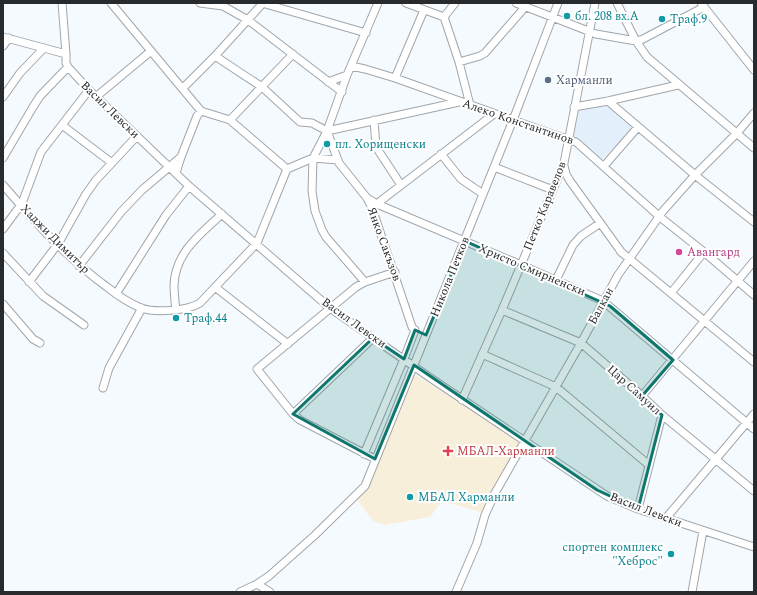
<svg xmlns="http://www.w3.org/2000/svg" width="757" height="595" viewBox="0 0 757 595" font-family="Spectral,serif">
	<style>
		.built { fill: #e3f0fb }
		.medical { fill: #f8efda }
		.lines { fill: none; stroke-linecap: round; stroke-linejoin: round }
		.minor-casing { stroke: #a0a6ab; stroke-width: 9 }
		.minor { stroke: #fff; stroke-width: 7 }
		.marked { fill: #0f766e; fill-opacity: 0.2; stroke: #0f766e; stroke-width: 3; stroke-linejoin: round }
		.culture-dot { fill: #0f9aa8; stroke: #fff; stroke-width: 1.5 }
		.service-dot { fill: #5c6f8a; stroke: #fff; stroke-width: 1.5 }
		.hotel-dot { fill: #d1479c; stroke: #fff; stroke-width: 1.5 }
		.health-dot { fill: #e0444e; stroke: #fff; stroke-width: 1.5 }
		.labels { text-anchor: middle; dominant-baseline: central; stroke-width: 4; stroke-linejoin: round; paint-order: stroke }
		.culture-label { font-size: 12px; fill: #0d838f; stroke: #fff; text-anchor: start }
		.service-label { font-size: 12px; fill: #4e5e75; stroke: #fff; text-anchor: start }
		.street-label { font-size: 12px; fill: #282b2d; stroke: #fff }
		.hotel-label { font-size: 12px; fill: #b23c85; stroke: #fff; text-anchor: start }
		.health-label { font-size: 12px; fill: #be3a42; stroke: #fff; text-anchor: start }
	</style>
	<rect width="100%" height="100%" fill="#f5faff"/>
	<!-- built -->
	<path class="built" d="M611,103L636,127L601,160L573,137L578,107Z"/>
	<!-- medical -->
	<path class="medical" d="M413,373L522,442L484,513L442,501L430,517L384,525L373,521L356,498Z"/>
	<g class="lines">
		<defs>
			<path id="minor" d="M62,3L66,54
				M111,3L201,111L230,120L287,169
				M200,3L223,6L248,20L342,92
				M262,3L366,33
				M406,3L444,17L455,3
				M516,3L596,34L636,41L641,40L704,7
				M617,3L636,41L647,57L754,148
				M701,3L754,70
				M444,17L459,62L470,105
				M3,37L66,54V63L68,67L89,90L189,186L330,308L429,377L607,496L638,509L754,547
				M3,46L9,38
				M215,56L262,87L300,122L312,123L327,131
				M459,62L480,56L485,53L525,7
				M351,66L365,69L395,78L569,140L576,142L660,217L704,252L754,295
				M395,78L424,10
				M328,82L347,75
				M183,88L215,56L263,3
				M97,96L151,51
				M3,97L20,73L44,48
				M608,101L695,175L754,222
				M574,107L608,101L678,85
				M230,120L293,54
				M374,120L376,147L401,185
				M62,125L112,163
				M327,131L313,158L312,191L315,211L322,230L326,237L365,282
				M327,131L459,102
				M441,154L461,179L483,194
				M3,158L33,107L40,96L68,67
				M564,166L566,174L570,181L622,253
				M604,166L638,127
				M494,167L553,190
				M176,173L181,157L197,116L201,111
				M3,185C35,222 67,258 107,287C117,295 129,303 141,308C155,313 187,311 200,303L257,243L287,169L313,158L338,160
				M367,198L377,204L521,265L603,301L754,429
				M374,206L494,114
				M3,229L17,210L21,206L41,152L89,90
				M620,251L754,362
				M3,253L43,296L84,325
				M79,266L121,212L142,190L181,157
				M556,280L573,245L581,236L599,224
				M29,282L58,244L86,194L96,180L137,136
				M215,287L288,344
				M671,293L704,252
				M116,294L166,215L189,186
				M3,304L33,339L40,343
				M176,310C175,302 174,293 174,285C175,253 200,234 222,214
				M502,310L581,343L642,396L662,415L754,491
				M482,354L556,387L649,465
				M103,388L109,368L142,308
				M642,396L754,261
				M462,400L502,310L564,163L595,3
				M293,414L373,338
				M364,454L404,359L415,330L412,327L372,208L367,198L339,163L327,131L347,75L378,3
				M375,459L300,420L293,414L257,369L356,287L365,282L395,272
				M638,509L662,415
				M666,518L754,414
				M257,584L270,592
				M240,592L257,584L269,576L315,535L365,486L513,120L558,3
				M456,592L477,543L485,515L495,493L581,343L618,275L663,211L695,175L737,133L754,113
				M692,592L703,531"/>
		</defs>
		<!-- minor casing -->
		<use href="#minor" class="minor-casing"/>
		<!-- minor -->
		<use href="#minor" class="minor"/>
	</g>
	<!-- marked area -->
	<path class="marked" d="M465,241L610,306L673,360L642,396L662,415L638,509L597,490L414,365L375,459L293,414L373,338L404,359L415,330L426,335Z"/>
	<!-- markers -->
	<g class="culture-dot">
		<circle cx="567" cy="16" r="4"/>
		<circle cx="662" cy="19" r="4"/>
		<circle cx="327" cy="144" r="4"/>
		<circle cx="176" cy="318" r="4"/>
		<circle cx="410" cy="497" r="4"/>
		<circle cx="671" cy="554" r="4"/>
	</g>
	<circle class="service-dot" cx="548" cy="80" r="4"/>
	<circle class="hotel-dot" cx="679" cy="252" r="4"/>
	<path class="health-dot" d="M446 445h4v4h4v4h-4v4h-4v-4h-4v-4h4z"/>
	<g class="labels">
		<!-- culture labels -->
		<g class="culture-label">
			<text x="575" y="16">бл. 208 вх.А</text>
			<text x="670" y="19">Траф.9</text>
			<text x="335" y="144">пл. Хорищенски</text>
			<text x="184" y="318">Траф.44</text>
			<text x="418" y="497">МБАЛ Харманли</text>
			<text x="663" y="547" text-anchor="end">спортен комплекс<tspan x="663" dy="14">"Хеброс"</tspan></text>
		</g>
		<!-- service labels -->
		<g class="service-label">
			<text x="556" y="80">Харманли</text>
		</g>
		<!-- street labels -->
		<g class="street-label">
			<text transform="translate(110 110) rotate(44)">Васил Левски</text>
			<text transform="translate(518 122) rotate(19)">Алеко Константинов</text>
			<text transform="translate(545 206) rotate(-68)">Петко Каравелов</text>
			<text transform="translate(55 239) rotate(45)">Хаджи Димитър</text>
			<text transform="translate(384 244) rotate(70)">Янко Сакъзов</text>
			<text transform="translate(532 270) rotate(23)">Христо Смирненски</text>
			<text transform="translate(450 277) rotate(-68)">Никола Петков</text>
			<text transform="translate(601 306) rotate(-62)">Балкан</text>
			<text transform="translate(354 323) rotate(36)">Васил Левски</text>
			<text transform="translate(634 390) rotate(42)">Цар Самуил</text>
			<text transform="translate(646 510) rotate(21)">Васил Левски</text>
		</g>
		<!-- hotel labels -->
		<g class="hotel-label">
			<text x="687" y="252">Авангард</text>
		</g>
		<!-- health labels -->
		<g class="health-label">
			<text x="457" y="451">МБАЛ-Харманли</text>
		</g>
	</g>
	<!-- border -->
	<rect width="757" height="595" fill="none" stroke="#282b2d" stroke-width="8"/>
</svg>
